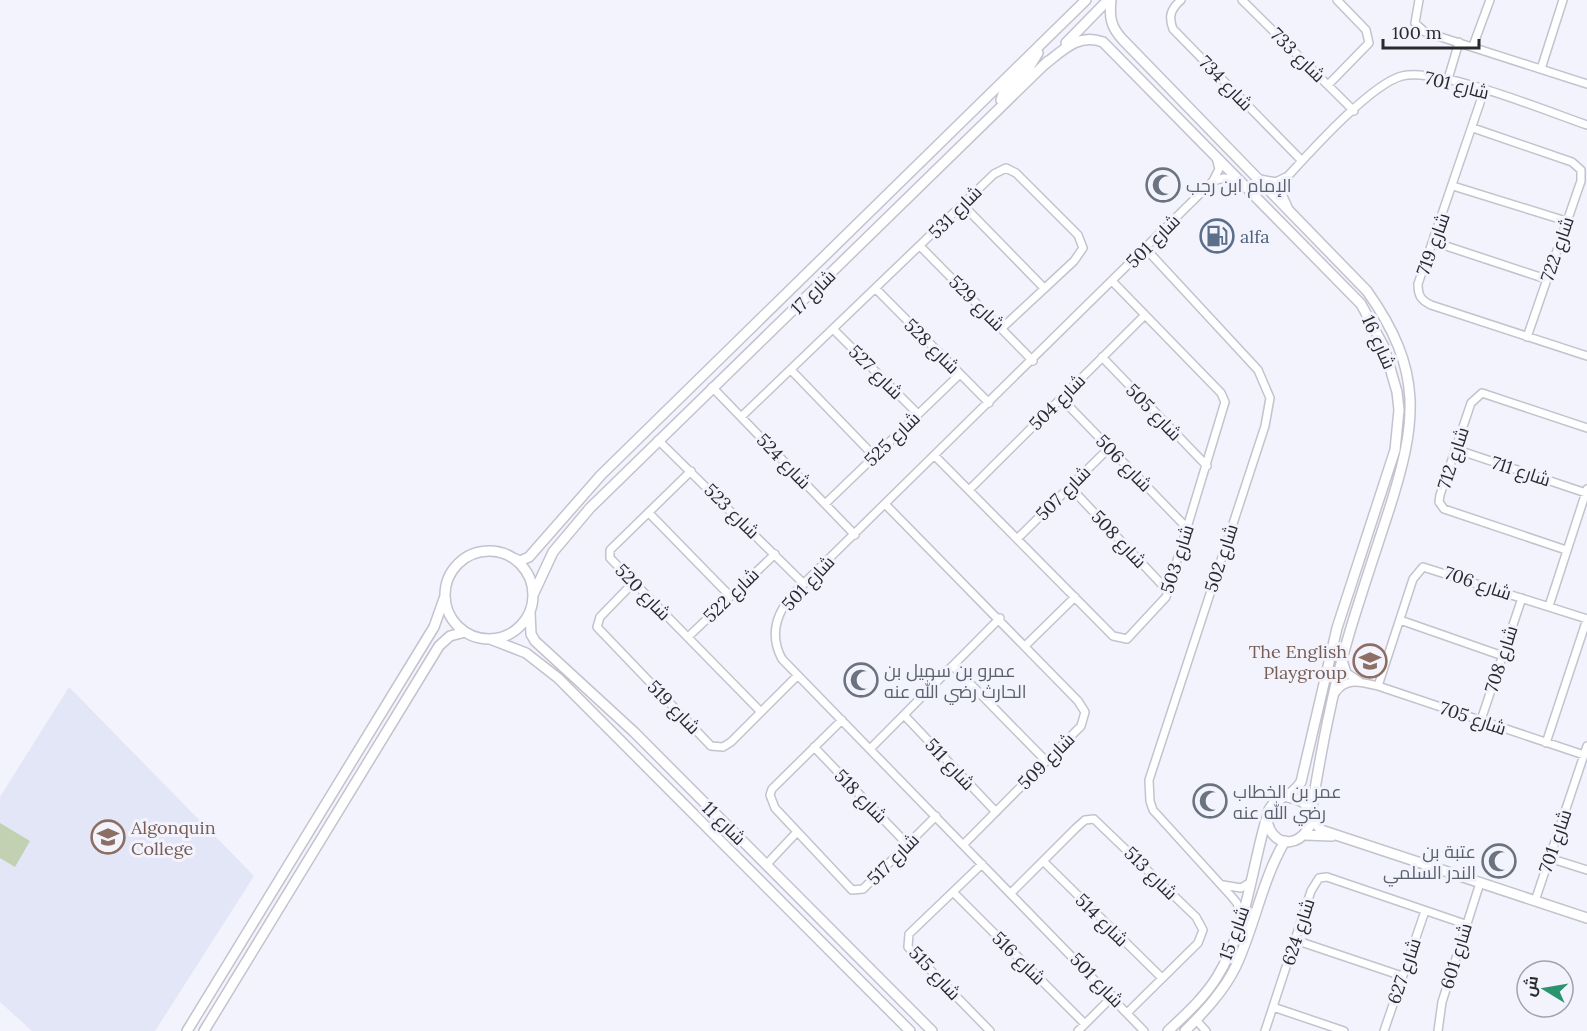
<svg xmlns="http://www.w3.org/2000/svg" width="1587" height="1031" viewBox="0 0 1587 1031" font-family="Lora,Cairo,serif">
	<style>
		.built { fill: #e3e6f7 }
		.green { fill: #c2d1b1 }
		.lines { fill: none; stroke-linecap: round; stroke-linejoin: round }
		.minor-casing { stroke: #c2c3cd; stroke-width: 10 }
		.tertiary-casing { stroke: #c2c3cd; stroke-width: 12 }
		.minor { stroke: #fff; stroke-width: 7 }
		.tertiary { stroke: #fff; stroke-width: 9 }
		.labels { text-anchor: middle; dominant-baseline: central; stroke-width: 6; stroke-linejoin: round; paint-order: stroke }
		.street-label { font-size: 18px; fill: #292a2e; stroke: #f2f3fd }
		.worship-label { font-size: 18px; fill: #5b616d; stroke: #f2f3fd; text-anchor: start }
		.service-label { font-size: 18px; fill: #4e5e75; stroke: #f2f3fd; text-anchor: start }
		.education-label { font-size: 18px; fill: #785e54; stroke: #f2f3fd; text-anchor: end }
	</style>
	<rect width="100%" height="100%" fill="#f2f3fd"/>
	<!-- built -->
	<path class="built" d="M69,687L254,876L155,1031H32L0,1002V797Z"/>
	<!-- green -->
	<path class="green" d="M0,823L30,841L15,867L0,858Z"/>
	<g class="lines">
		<defs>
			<path id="minor" d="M1181,0C1171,9 1168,16 1173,29L1302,161
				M1242,0L1354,111
				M1419,0L1415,23L1425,32L1587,84
				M1473,46L1490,0
				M1541,69L1563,0
				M1448,79L1459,42
				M1328,85L1369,43L1366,30L1337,0
				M1484,91L1418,284C1418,296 1421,300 1431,305L1587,356
				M1473,128L1572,162L1581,170V181L1527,337
				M1260,179L1276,182L1286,177
				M1213,181L1224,178L1237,180
				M1453,186L1566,221
				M963,205L1044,288
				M1288,207L1282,194L1288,176C1311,151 1371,84 1402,76C1440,67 1546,111 1587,125
				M1434,242L1546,279
				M920,246L1033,361
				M1145,248L1258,370L1270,398L1265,426L1149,780L1150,801L1153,810L1232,897L1237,903L1241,918
				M876,289L989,403
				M834,330L918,414
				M1102,357L1207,466
				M792,371L874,456
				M712,387L855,535
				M1061,398L1188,529
				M741,417L994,174L1006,168L1016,173L1078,235L1083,248L1074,261L1002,328
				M658,440L804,584
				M1455,449L1586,493
				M935,456L1113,636L1127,639L1166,597L1225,402L1221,393L1113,282
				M691,471L610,550V558L761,712
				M1070,487L1168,591
				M969,490L1145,315
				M825,504L960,374
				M886,505L1078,701L1085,712L1081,726L964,844
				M649,513L730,596
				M1017,539L1109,448
				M1566,550L1444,509L1439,502L1440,495L1471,403L1482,393L1587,428
				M633,583L600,617L597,627L711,746L723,747L731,742L797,676
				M1549,606L1587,489
				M1400,620L1503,656
				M688,637L775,554
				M1026,645L1075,597
				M1343,660L1347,673L1359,681
				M953,666L1046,761
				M1378,686L1413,579L1423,567L1587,619
				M1336,692C1346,677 1362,682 1378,686L1584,755
				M904,715L996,812
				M842,720L772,789L770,795L775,808L852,890L863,889L936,816
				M1481,720L1522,598
				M1546,743L1587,619
				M814,747L908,845
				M870,749L1000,618
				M1549,858L1587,870
				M1043,861L1162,978
				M982,864L909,934L908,947L990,1031
				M766,865L797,832
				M1223,885L1241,888L1251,882
				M953,892L1085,1024
				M1011,893L1076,828L1085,820L1094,819L1196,917L1203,930L1198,943L1128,1012
				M1535,901L1587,746
				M1295,940L1402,976
				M1273,1007L1344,1031
				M1196,1020L1206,1031
				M1078,1031L1113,996
				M1144,1031L782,659C769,635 776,613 794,593L1213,181L1219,169L1216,157
				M1265,1031L1311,891L1319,878L1327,877L1465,924
				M1384,1031L1425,911
				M1438,1031L1442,1002L1480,883"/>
			<path id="tertiary" d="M1111,0C1109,18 1111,27 1123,40L1367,291C1424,371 1417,422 1389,510C1376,550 1362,591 1350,631C1332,691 1321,752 1311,813
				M1066,43L1108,0
				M1044,65C1063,50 1078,33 1103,42L1361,304L1384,347L1397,392L1399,410L1395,450L1337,628L1301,782C1290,799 1277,796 1270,808C1266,814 1267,824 1270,830C1292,867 1340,806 1288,797
				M1005,103L1001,100L1003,94L1030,66L1038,53
				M445 595a44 44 0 1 1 88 0a44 44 0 1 1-88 0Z
				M513,558L520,561L529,557L601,475L1086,0
				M533,595L553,552L590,508L1048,61
				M530,612L531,634L535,641L634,732L932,1031
				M490,639L526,653L558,678L910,1031
				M1312,819L1321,830L1587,918
				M1305,835L1332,836
				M187,1031L434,627L445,596
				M204,1031L439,646L450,636L465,632
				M1168,1031C1186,1014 1204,998 1217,977C1246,930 1251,872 1266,820
				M1185,1031C1204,1012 1224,991 1236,966C1255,925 1262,880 1285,841"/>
		</defs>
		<!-- minor casing -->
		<use href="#minor" class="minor-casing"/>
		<!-- tertiary casing -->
		<use href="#tertiary" class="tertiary-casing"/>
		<!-- minor -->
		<use href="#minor" class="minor"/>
		<!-- tertiary -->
		<use href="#tertiary" class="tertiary"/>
	</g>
	<!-- icons -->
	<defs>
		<symbol id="mosque-ring" viewBox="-11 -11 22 22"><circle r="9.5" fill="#f2f3fd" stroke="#6b7280" stroke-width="1.5"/><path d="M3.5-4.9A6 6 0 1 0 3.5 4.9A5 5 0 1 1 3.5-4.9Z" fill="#6b7280"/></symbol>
		<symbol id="fuel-ring" viewBox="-11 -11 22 22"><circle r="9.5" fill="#f2f3fd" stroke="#5c6f8a" stroke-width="1.5"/><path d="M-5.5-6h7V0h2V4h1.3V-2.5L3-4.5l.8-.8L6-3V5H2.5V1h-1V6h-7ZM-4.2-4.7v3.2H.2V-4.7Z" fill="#5c6f8a"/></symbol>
		<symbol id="school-ring" viewBox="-11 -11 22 22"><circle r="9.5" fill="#f2f3fd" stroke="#8d6e63" stroke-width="1.5"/><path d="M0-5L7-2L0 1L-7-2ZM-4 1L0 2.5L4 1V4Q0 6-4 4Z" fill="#8d6e63"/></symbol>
		<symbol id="university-ring" viewBox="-11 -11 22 22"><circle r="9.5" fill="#f2f3fd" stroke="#8d6e63" stroke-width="1.5"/><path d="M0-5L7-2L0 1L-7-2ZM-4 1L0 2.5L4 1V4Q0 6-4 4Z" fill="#8d6e63"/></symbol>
	</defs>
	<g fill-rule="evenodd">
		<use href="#mosque-ring" x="1144" y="166" width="38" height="38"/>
		<use href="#fuel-ring" x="1198" y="217" width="38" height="38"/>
		<use href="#school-ring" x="1351" y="642" width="38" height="38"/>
		<use href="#mosque-ring" x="842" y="661" width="38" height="38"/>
		<use href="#mosque-ring" x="1191" y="782" width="38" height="38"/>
		<use href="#university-ring" x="89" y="818" width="38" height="38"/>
		<use href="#mosque-ring" x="1480" y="842" width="38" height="38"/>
	</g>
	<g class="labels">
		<!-- street labels -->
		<g class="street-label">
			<text transform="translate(1298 55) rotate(45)">شارع 733</text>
			<text transform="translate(1226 83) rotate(46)">شارع 734</text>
			<text transform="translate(1457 85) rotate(14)">شارع 701</text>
			<text transform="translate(955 212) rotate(-45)">شارع 531</text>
			<text transform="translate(1153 241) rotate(-45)">شارع 501</text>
			<text transform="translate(1433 244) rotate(-70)">شارع 719</text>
			<text transform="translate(1557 249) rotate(-71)">شارع 722</text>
			<text transform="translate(813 292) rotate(-45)">شارع 17</text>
			<text transform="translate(977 303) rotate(45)">شارع 529</text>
			<text transform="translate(1379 342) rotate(66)">شارع 16</text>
			<text transform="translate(932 346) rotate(45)">شارع 528</text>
			<text transform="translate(876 372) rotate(45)">شارع 527</text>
			<text transform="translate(1057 402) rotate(-45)">شارع 504</text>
			<text transform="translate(1154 412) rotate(46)">شارع 505</text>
			<text transform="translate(892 439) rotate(-44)">شارع 525</text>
			<text transform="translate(1453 458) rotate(-72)">شارع 712</text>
			<text transform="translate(784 461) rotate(46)">شارع 524</text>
			<text transform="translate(1124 463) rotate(46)">شارع 506</text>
			<text transform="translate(1521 471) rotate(18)">شارع 711</text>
			<text transform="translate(1063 493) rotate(-45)">شارع 507</text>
			<text transform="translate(732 511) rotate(45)">شارع 523</text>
			<text transform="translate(1119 539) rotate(47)">شارع 508</text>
			<text transform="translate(1221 558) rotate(-72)">شارع 502</text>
			<text transform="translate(1177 559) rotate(-72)">شارع 503</text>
			<text transform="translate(808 583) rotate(-47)">شارع 501</text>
			<text transform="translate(1478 583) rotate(19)">شارع 706</text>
			<text transform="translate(643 592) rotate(46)">شارع 520</text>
			<text transform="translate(731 595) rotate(-44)">شارع 522</text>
			<text transform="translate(1501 659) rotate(-72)">شارع 708</text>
			<text transform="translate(674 707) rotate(46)">شارع 519</text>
			<text transform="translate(1473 718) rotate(19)">شارع 705</text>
			<text transform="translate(1046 761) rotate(-45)">شارع 509</text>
			<text transform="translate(950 764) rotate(47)">شارع 511</text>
			<text transform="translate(861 796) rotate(46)">شارع 518</text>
			<text transform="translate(724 823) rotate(45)">شارع 11</text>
			<text transform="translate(1555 841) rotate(-71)">شارع 701</text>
			<text transform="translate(893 859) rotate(-45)">شارع 517</text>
			<text transform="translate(1151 873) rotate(45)">شارع 513</text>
			<text transform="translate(1102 920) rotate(45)">شارع 514</text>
			<text transform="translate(1298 932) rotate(-72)">شارع 624</text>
			<text transform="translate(1234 933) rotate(-70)">شارع 15</text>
			<text transform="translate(1456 956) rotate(-73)">شارع 601</text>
			<text transform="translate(1019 958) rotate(45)">شارع 516</text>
			<text transform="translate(1404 971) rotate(-71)">شارع 627</text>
			<text transform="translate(935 973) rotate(47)">شارع 515</text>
			<text transform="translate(1097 980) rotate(46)">شارع 501</text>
		</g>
		<!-- worship labels -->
		<g class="worship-label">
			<text x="1186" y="185">الإمام ابن رجب</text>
			<text x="884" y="670">عمرو بن سهيل بن<tspan x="884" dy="21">الحارث رضي الله عنه</tspan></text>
			<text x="1233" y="791">عمر بن الخطاب<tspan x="1233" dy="21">رضي الله عنه</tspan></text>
			<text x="1476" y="851" text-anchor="end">عتبة بن<tspan x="1476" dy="21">الندر السلمي</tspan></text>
		</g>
		<!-- service labels -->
		<g class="service-label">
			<text x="1240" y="236">alfa</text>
		</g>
		<!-- education labels -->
		<g class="education-label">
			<text x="1347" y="651">The English<tspan x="1347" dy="21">Playgroup</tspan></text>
			<text x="131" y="827" text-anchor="start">Algonquin<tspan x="131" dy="21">College</tspan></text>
		</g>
	</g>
	<!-- north arrow -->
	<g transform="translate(1545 989) rotate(281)"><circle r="28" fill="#f2f3fd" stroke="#a2a3aa" stroke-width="1.5"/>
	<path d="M0-4.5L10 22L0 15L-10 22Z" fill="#2d936f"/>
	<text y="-9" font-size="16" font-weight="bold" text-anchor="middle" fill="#292a2e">ش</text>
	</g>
	<!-- scale -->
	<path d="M1383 39v9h96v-9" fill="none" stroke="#292a2e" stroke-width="3"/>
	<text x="1392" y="39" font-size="18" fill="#292a2e" stroke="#f2f3fd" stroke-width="4.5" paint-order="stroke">100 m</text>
</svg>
